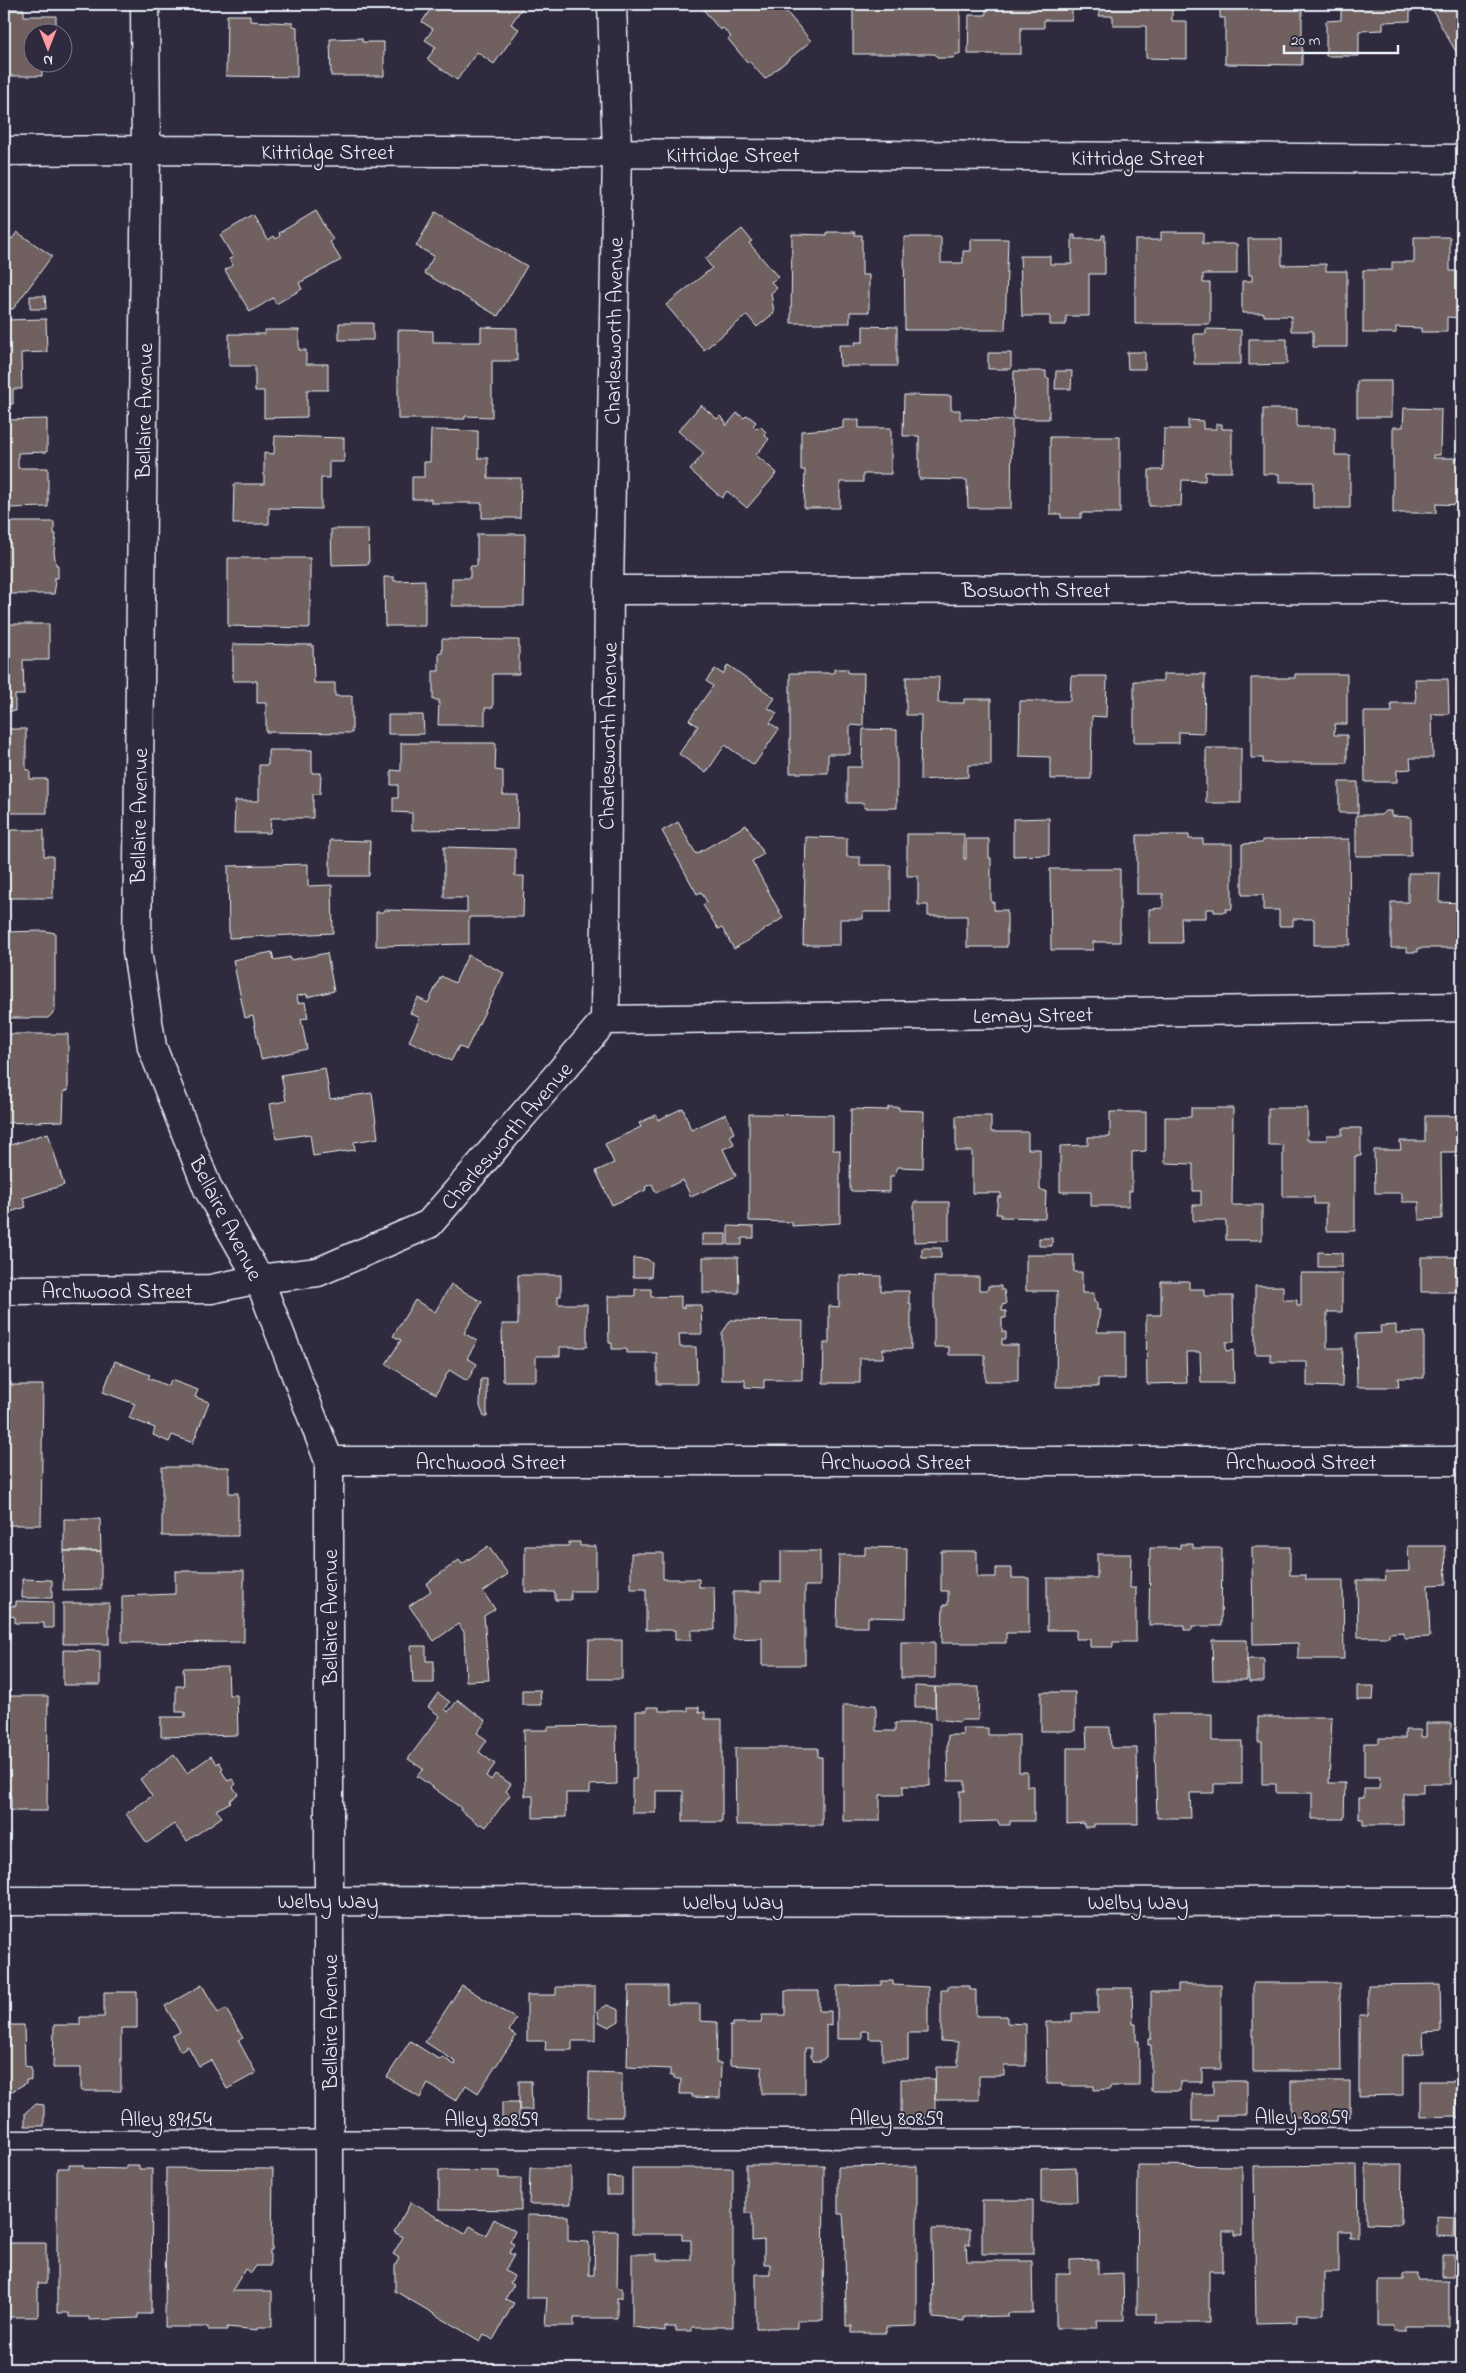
<svg xmlns="http://www.w3.org/2000/svg" width="1466" height="2373" viewBox="0 0 1466 2373" font-family="'Indie Flower',sans-serif">
  <rect width="100%" height="100%" fill="#2f2a3d"/>
  <filter id="ink" filterUnits="userSpaceOnUse"><feTurbulence type="fractalNoise" baseFrequency=".02" numOctaves="2"/><feDisplacementMap in="SourceGraphic" scale="10" xChannelSelector="R" yChannelSelector="G"/><feConvolveMatrix kernelMatrix="1 2 1 2 8 2 1 2 1" color-interpolation-filters="sRGB"/></filter>
  <g filter="url(#ink)">
    <path fill="#70605e" stroke="#e8f1f8" d="M434,4H525L511,24L519,29L494,64L477,52L457,80L427,59L436,47L425,40L433,29L422,22Z
      M699,4H780L811,41L765,79L749,61L747,62L728,39L731,37L723,28L720,30Z
      M853,4H960V54H956L953,58H938L935,54H853Z
      M986,4H1072V20H1044V28H1021V54H968L969,15H986Z
      M1099,4H1172V21H1187V59L1146,58V26H1113V16H1099Z
      M1220,4H1298V8H1302V65L1225,64V18H1220Z
      M1341,4H1410V21L1383,22V30L1359,31V56H1326V21L1341,20Z
      M1430,4H1462V62L1440,24Z
      M7,9H24V16H56V32H32V62H42V76H4V16H7Z
      M227,15H250V21L293,23V26L297,27V77L226,76Z
      M362,38V42H384V76H331L330,39Z
      M316,211L333,240L330,242L341,260L299,283L302,289L276,304L273,298L250,312L225,270L233,265L229,259L233,257L220,235L253,215L268,240L274,236L276,239L280,236L279,233Z
      M435,213L527,266L498,316L424,273L434,256L416,246Z
      M742,229L752,241L749,243L778,277L771,282L777,288L771,293L774,313L757,327L747,315L704,350L666,305L712,268L705,259Z
      M17,232L52,256L13,309L4,308V233L12,239Z
      M827,232H855V235H862V275H869V312H850V323H791L792,234L827,235Z
      M1161,232H1203V244H1237V274H1203V283H1210V324H1135V240H1161Z
      M1072,235H1075V239H1102V235H1105V274H1089V316H1066V325H1050V316H1022L1020,256H1050V264H1072Z
      M904,237H941V263H963V251H971V239H1008L1005,330H905Z
      M1414,237H1450V271H1462V318L1447,317V332H1421V328L1396,327V333H1363V270H1392V262H1414Z
      M1248,239H1282V265L1326,264V271H1347V347H1313V331H1291V316H1264V313H1242V281H1252V275H1249Z
      M30,296H45L46,309H30Z
      M46,319L47,352L21,353L22,389H13V404H4V320Z
      M339,323H373V340H339Z
      M863,326L897,327V366H840L839,345H855V342H863Z
      M481,327L517,328V361H492V417L465,416V419H398V330L433,331V342H481Z
      M1206,329L1241,330V364H1194V334H1206Z
      M265,330H299V350H306V364H328V390H307V417L264,418V391H255V366H229V334H265Z
      M1249,339H1287V364L1249,365Z
      M1127,352H1145V369H1128Z
      M988,353H1011V369H988Z
      M1014,371H1046V378H1049V419H1013Z
      M1056,371H1072L1071,389H1055Z
      M1357,381H1391V417H1357Z
      M904,395L951,396V410H960V419L1012,420L1011,508H968L967,480L919,479V436H903Z
      M701,405L717,419L720,416L726,422V426L737,413L744,418L747,415L756,422L753,426L757,429L760,426L766,432L764,435L769,439L756,455L777,473L747,508L727,491L722,498L690,470L704,453L678,431Z
      M1404,408L1441,409L1440,455H1433V458H1462V505L1436,504V513H1393V427H1403Z
      M1263,409H1297V427H1335V455H1350V508H1313V482H1279V474H1263Z
      M47,419V452L18,453V468H48V507L9,508L8,502H4V420Z
      M843,420H859V428H891V474H863V482H840V508H804L805,470H801V431L843,428Z
      M1188,420L1203,421V429H1216V424H1222V429H1232V472H1205V481L1182,480L1181,506H1149V470H1163L1164,429H1188Z
      M431,430L478,431V458H488V478H521L520,518H482V503H431V499H412V477H424V462H430Z
      M275,436L344,438V462H329V478H321V509L269,508V524H233L234,484H264V453L274,454Z
      M1050,437H1120V513H1081V518H1061V514H1050Z
      M4,522H54V534H56L54,552L56,565H58V578H54V582H56L54,594H4V546H7V535H4Z
      M331,529H368L369,564L332,565Z
      M477,534H525L524,606H452V578H470V566H477Z
      M228,558H310V628L228,626Z
      M384,577H394V581L425,580V626H385Z
      M9,624H49V660H23L24,695H15V711H4V640H9Z
      M442,639L519,640V674H493V708H485V725H438L439,700H433V671H439V653H442Z
      M233,644L313,645L314,683H335V696H352V733L266,732V703H257V681H233Z
      M728,665L775,698L768,708L777,713L770,723L779,729L754,765L725,745L706,773L679,754L698,726L689,720L713,686L706,681L715,669L723,674Z
      M834,669H848V673H864L863,726L850,725V754H828V773H790V673H834Z
      M1163,674H1205L1204,733L1179,732V743H1134V681H1163Z
      M1295,674H1347V724H1335L1334,735H1347V763H1263V758H1251V678H1295Z
      M1071,676H1107L1106,717L1092,716L1091,779H1050V757L1019,756L1020,701H1070Z
      M906,677H939L938,703H964V699H991V765H968V777L920,780L921,715H906Z
      M1415,679H1448L1449,714H1432L1433,758H1410L1411,769L1397,770V782H1365L1364,712H1392L1391,703H1416Z
      M388,715H423L424,734H388Z
      M4,729H26V770H30V779H47V813H4Z
      M863,729L897,730V808H864V803H847V767H862Z
      M401,743H496L495,770L503,771V795H518L517,829L412,830V813L393,812V798H398V785H391V770L401,771Z
      M1206,748H1241V803H1206Z
      M268,750H312V773H321L320,794H313V818H271L270,833H234L235,801H259V765H268Z
      M1339,782H1358V813H1339Z
      M1385,811H1391V816L1411,817V856H1356V815H1381Z
      M1049,818V855L1013,856V819Z
      M678,822L696,854L746,825L764,854L752,861L783,918L734,949L722,928L718,929L703,905L707,902L701,892L697,894L662,831Z
      M4,830H44V856H53V898H4Z
      M907,834H964V859H966V839H989V858H991V902H994V910H1007V947H967V916H928V905H918V876H907Z
      M1137,835H1189V839H1203V844H1232V909H1226V912H1214V909H1206V918H1181L1182,943H1149V909L1163,908V894H1137Z
      M806,837L847,838V857H860V865H891V912H863V919H840V945H803Z
      M1349,839L1350,945H1314V919H1293V926H1279V910H1263V895H1242V844L1262,843V840Z
      M330,840L370,841L369,876H330Z
      M444,847L515,849V876H524L523,917H469V944L376,946V912H384V910L467,912V898H444Z
      M308,864V886L332,885L333,933L229,938L228,866Z
      M1050,869H1120V942H1093V950H1051Z
      M1408,873H1440L1439,902L1462,903V948H1418V952H1407V948H1391V902H1408Z
      M45,931L55,933V1011L48,1018H4V932Z
      M272,952L274,960L290,957L291,960L327,953L334,991L307,997V994L297,996L298,1003L305,1002L308,1018L301,1019L307,1049L261,1059L253,1016L245,1018L233,960Z
      M468,955L504,973L466,1050L459,1046L451,1061L409,1041L420,1018L410,1013L418,998L428,1003L441,976L455,983Z
      M4,1034H68V1091H64L63,1121L4,1123Z
      M325,1068L330,1099L372,1093L378,1138L354,1142L355,1150L313,1156L310,1134L276,1139L270,1104L286,1101L281,1075Z
      M888,1107H899V1110L924,1111L923,1168L898,1167L894,1176H890V1192L850,1191L851,1109L888,1110Z
      M683,1108L691,1130L726,1114L734,1133L730,1135L734,1144L723,1149L736,1176L691,1197L683,1180L656,1193L652,1184L645,1187L646,1190L612,1205L596,1171L614,1163L605,1144L641,1127L639,1123L656,1115L658,1120Z
      M1191,1108H1233L1232,1205H1262V1240H1226V1221H1193V1205H1201V1191H1193V1164L1165,1163V1117H1191Z
      M1268,1108H1307V1140H1327V1135H1342V1128H1361V1156H1355V1231H1326V1204H1314V1197H1283V1145H1268Z
      M1110,1112H1146V1151L1132,1152V1191H1129V1206H1091V1192H1060V1146L1088,1145V1137H1110Z
      M749,1114L833,1115V1150H840V1223L792,1226V1222L749,1221Z
      M956,1116H991V1132H1028V1149H1040V1190L1046,1191L1045,1218L1001,1217V1214H996L998,1197H1001V1193H972V1151H956Z
      M1425,1116H1457L1458,1152H1441L1442,1219L1419,1220V1202H1402V1193H1375L1374,1150H1401L1400,1141H1425Z
      M48,1133L64,1185L23,1198L26,1207L4,1214V1147Z
      M914,1202H949V1241L914,1242Z
      M728,1226L754,1227V1238H742V1245H728Z
      M702,1234H726V1245H702Z
      M1039,1238H1052V1246H1039Z
      M922,1248H941V1258H922Z
      M1456,1248H1462V1264H1456Z
      M1318,1252L1342,1253V1267H1318Z
      M1026,1255H1074V1272H1082V1293H1094V1302H1097V1310H1100L1097,1332H1125V1379H1098V1387H1056L1057,1291H1026Z
      M703,1257H738L739,1293H703Z
      M1421,1257H1456L1455,1292H1421Z
      M633,1258L647,1259L652,1263L651,1277H633Z
      M1301,1273H1342V1312H1327V1348H1343L1342,1387L1307,1386V1362H1271V1354H1255V1286H1283V1300H1297V1306H1301Z
      M518,1275H561V1296H558V1304H587V1347H560V1356H536V1381H503L502,1324H518Z
      M839,1275L881,1276V1291H909V1303H911V1349H883V1358H860V1383H823L824,1343H829V1306L839,1307Z
      M934,1277H979V1290H988V1286H1001V1290H1004L1006,1304L1002,1305V1311H1006V1318H1002V1332H1006V1339H1002V1345H1018V1381H985V1355H949V1347H934Z
      M1161,1281H1189V1289H1204V1296H1233L1234,1342H1226V1351L1233,1350L1234,1383H1201L1200,1352H1186L1187,1383L1147,1384L1146,1315H1161Z
      M451,1284L482,1302L464,1333L477,1341L467,1358L477,1364L467,1381L449,1370L436,1394L386,1364L401,1340L393,1336L415,1300L435,1312Z
      M635,1289H651V1297L681,1296V1308H684V1305H701L702,1334H679L680,1347H696L697,1384H657V1353H626V1349H612V1343H609L608,1296H635Z
      M731,1320L803,1321L802,1380H764V1388L745,1387V1380H722V1333Z
      M1396,1325V1333L1424,1332V1378H1398L1399,1387H1357L1356,1334L1381,1333L1380,1326Z
      M115,1361L150,1375L148,1378L168,1386L171,1380L198,1390L195,1397L209,1402L193,1443L172,1435L169,1442L153,1435L155,1428L129,1418L135,1404L103,1392Z
      M481,1379H487V1417H484L480,1406Z
      M4,1382H11V1385H43L41,1525H4Z
      M162,1467H229V1493H238V1536H162Z
      M64,1519H100L101,1551H64Z
      M569,1542H580V1546H596V1591H571V1600H555V1592H525V1546H569Z
      M1180,1544H1193V1548H1222L1221,1626H1192V1630H1184V1625H1149L1150,1548H1180Z
      M488,1546L508,1574L483,1592L495,1609L484,1616L489,1680L466,1681L464,1632L458,1624L434,1641L409,1606L431,1591L426,1584L459,1560L462,1564Z
      M1408,1546H1445L1446,1584L1428,1585L1430,1637L1404,1638V1632L1389,1633V1637H1358L1357,1580H1386L1385,1572L1409,1571Z
      M865,1547L907,1548L906,1618L868,1617V1627H837L839,1555H865Z
      M1252,1547H1290V1575H1306V1580H1343L1344,1659H1298V1643L1253,1644Z
      M64,1551H101V1589L63,1590Z
      M781,1551H820V1586H805V1665H762V1638L733,1639V1592H761V1582H781Z
      M941,1551H977V1577H996V1568H1012V1578H1029V1633H1006V1643H942L943,1605H948V1591H941Z
      M631,1553H663V1579H699V1587H714L715,1630H691V1640H675V1630H646V1589H631Z
      M1097,1554H1131L1130,1588H1136V1642H1113V1647H1090V1639H1076V1630H1047V1578H1097Z
      M175,1571H244V1642L122,1643V1596L175,1594Z
      M22,1579L52,1580V1598H22Z
      M16,1601L53,1602V1628H44V1623H15V1617L10,1616V1606H16Z
      M63,1603H109V1644H63Z
      M589,1640H622V1679H588Z
      M1212,1640H1247V1680H1213Z
      M901,1642H935V1678H901Z
      M1460,1644H1462V1680H1460Z
      M411,1646H426V1661H434V1683H413Z
      M63,1650L100,1651V1685H63Z
      M1247,1659H1264V1682H1249Z
      M228,1667L229,1695H237L238,1735L161,1737V1717H185V1712H176V1686H184L183,1668Z
      M915,1686L935,1687V1707H915Z
      M1357,1686H1374L1373,1700H1357Z
      M935,1687H979L978,1720H961L960,1722L936,1719Z
      M4,1690H10V1696H48L47,1811H11V1796H4Z
      M522,1690H540L541,1705H522Z
      M1041,1692H1075V1731H1041Z
      M438,1693L450,1702L445,1709L448,1712L458,1700L486,1721L477,1733L487,1740L479,1752L495,1764L486,1776L491,1780L495,1774L511,1784L506,1791L510,1795L486,1827L482,1824L480,1825L460,1810L461,1808L417,1776L423,1769L408,1759L440,1716L428,1707Z
      M843,1705H876V1731H895V1723H930V1786H903V1795H880V1821H843Z
      M647,1707H659V1711H688V1707H699V1712H705V1719H722V1822H683V1791H656V1813H632V1779H636V1711H647Z
      M1154,1714H1212V1741H1242V1784H1214V1793H1190L1191,1818H1157Z
      M1258,1717H1332L1329,1783H1345L1344,1819H1312V1793H1276V1784H1262V1742H1258Z
      M1426,1723H1451V1784H1423V1793H1403V1825H1363V1819H1359V1798H1364V1789H1379L1380,1777H1364V1743H1379V1738H1405V1730H1421V1737H1426Z
      M616,1726L617,1784L590,1785V1793H566V1817L533,1818V1796H525L524,1730H548V1727Z
      M1086,1727H1110L1111,1748H1137L1138,1824H1094V1827H1084V1823L1067,1824V1748H1087Z
      M962,1728H988V1735H1019V1772H1027V1786H1034V1821H1010V1825H999L998,1821L960,1822V1791H965V1781H948L947,1747L948,1735H963Z
      M735,1748H818V1757H822V1825H736Z
      M174,1755L187,1773L211,1756L217,1764L219,1762L223,1768L221,1770L228,1781L232,1779L236,1784L233,1787L238,1794L229,1801L231,1802L216,1810L222,1817L187,1841L174,1824L147,1843L126,1814L152,1796L140,1779Z
      M1458,1765L1462,1768V1794L1459,1792Z
      M1458,1971H1462V2012H1456Z
      M881,1981H893V1985L928,1987V2033H908V2060H882V2039H869V2031H862V2039H837V1986L881,1985Z
      M1253,1983H1340L1341,2071H1253Z
      M1178,1984H1221V2069H1202V2082H1180V2091H1151V2045H1148V2039H1151V1992H1178Z
      M1440,1984L1441,2031L1423,2032L1424,2054L1403,2055V2095L1359,2096V2015H1368V1985Z
      M202,1985L218,2013L226,2009L243,2038L238,2040L256,2073L227,2089L211,2060L199,2066L188,2046L180,2051L172,2036L180,2032L165,2006Z
      M462,1985L516,2019L509,2031L516,2036L478,2093L466,2085L456,2101L428,2084L420,2098L387,2077L410,2041L440,2060L442,2057L455,2065L456,2062L425,2042Z
      M629,1986H667V2004H700V2021L717,2022L716,2063H721L720,2098L692,2097V2094H680L681,2079H674V2076H670V2069L627,2067Z
      M948,1986H970V1990H976V2016H1007V2023L1026,2024V2066H1004V2076H979V2100H935L936,2067H958V2042L941,2041V1990H948Z
      M556,1987H595V2041H572V2050H545L546,2041H527V1995H556Z
      M1098,1988H1132L1133,2024H1136V2041H1139V2086H1110V2089L1094,2090V2086H1062V2084H1047L1046,2022H1072V2013H1098Z
      M785,1991H819V2011H831V2026L826,2025V2057L821,2061H814L811,2057V2048H805V2094H762V2067L730,2065V2026H733V2023H761L762,2015H785Z
      M104,1992H137V2028H121V2091H81V2068H53L54,2025H80V2017H104Z
      M607,2005L619,2010V2021L609,2027L599,2022L598,2011Z
      M4,2025H24L25,2066L31,2067V2080H26V2083L4,2096Z
      M1462,2032V2118H1456L1457,2033Z
      M589,2072L622,2073V2117H588Z
      M901,2079H935V2118H901Z
      M519,2081H531L532,2110H519Z
      M1213,2081H1247V2115H1217V2121H1192V2094H1213Z
      M1291,2081H1350V2117H1291Z
      M1421,2081H1456V2116L1421,2117Z
      M502,2102H519V2122H502Z
      M35,2104L44,2105V2126H25V2113Z
      M69,2165H83V2168L126,2169V2165H139V2169H152L151,2314H138V2318L89,2320V2317H69V2313H57V2168H69Z
      M746,2165H824L823,2320H797V2328H756V2274H770V2264H764V2240L752,2241V2213H746Z
      M1138,2165L1242,2166V2235H1234V2231H1223V2271H1209V2323H1156V2314H1137Z
      M1357,2165L1358,2237H1350V2231H1339V2272H1324V2314H1297V2322L1256,2323L1254,2166Z
      M1366,2165H1402L1401,2224L1366,2223Z
      M917,2166V2326L886,2327V2333H852V2326H846L845,2243L843,2214H838V2167Z
      M1076,2167L1077,2202H1041V2168Z
      M166,2168L273,2169L272,2250H270V2266H256L251,2273L245,2269L232,2291H272V2327H258V2330L227,2327V2330H208V2327H165Z
      M530,2168H571V2204H529Z
      M632,2168H733V2327H692V2331H676V2327H665V2331L632,2327V2254H657V2260H691V2240H682V2234H632Z
      M439,2170L499,2171V2178H521V2210L439,2209Z
      M607,2177L622,2178V2195H607Z
      M982,2200H1033V2254H982Z
      M411,2202L465,2234L470,2226L486,2235L494,2219L515,2231L510,2242L514,2244L509,2253L514,2255L505,2271L514,2276L510,2283L514,2285L505,2299L514,2303L493,2340L484,2334L480,2341L395,2291V2266L399,2258L393,2254L403,2237L394,2232Z
      M527,2215L568,2216V2241L589,2242V2275H594L595,2231H618L617,2288H622V2298H617V2318H574V2326H545L547,2298H526Z
      M1437,2216L1455,2217L1454,2237L1437,2236Z
      M932,2229H970V2244H966L967,2261H1032L1033,2313H1008V2316L964,2317V2321L933,2318Z
      M8,2243H46V2283H38V2317H4V2249H8Z
      M1442,2255H1454V2276H1442Z
      M1098,2259V2274L1123,2273L1124,2320H1097L1098,2328H1056V2274H1070V2260Z
      M1403,2274H1417V2280H1449V2326H1405V2331H1393V2326H1378V2280H1403Z"/>
    <g fill="none" stroke-linecap="round" stroke-linejoin="round">
      <defs>
        <path id="lane" d="M4,2140L1462,2138"/>
        <path id="street" d="M609,590L1462,589
          M605,1020L1462,1007
          M4,1290L211,1289L259,1279L318,1272L429,1224L605,1020L609,590L617,153L612,4
          M329,1461H1462
          M4,1901L1462,1902"/>
        <path id="secondary" d="M145,4L146,150L137,951L152,1047L208,1189L259,1279L329,1461V2369
          M4,151L146,150L1462,159"/>
      </defs>
      <use href="#lane" stroke="#e8f1f8" stroke-width="21"/>
      <use href="#street" stroke="#e8f1f8" stroke-width="31"/>
      <use href="#secondary" stroke="#e8f1f8" stroke-width="31"/>
      <use href="#lane" stroke="#2f2a3d" stroke-width="18"/>
      <use href="#street" stroke="#2f2a3d" stroke-width="28"/>
      <use href="#secondary" stroke="#2f2a3d" stroke-width="28"/>
    </g>
  </g>
  <g text-anchor="middle" stroke-width="4" stroke-linejoin="round" paint-order="stroke">
    <g font-size="22" fill="#e8f1f8" stroke="#2f2a3d">
      <text x="328" y="159">Kittridge Street</text>
      <text x="733" y="162">Kittridge Street</text>
      <text x="1138" y="165">Kittridge Street</text>
      <text transform="translate(613 331) rotate(-89)" y="8">Charlesworth Avenue</text>
      <text transform="translate(143 411) rotate(-89)" y="8">Bellaire Avenue</text>
      <text x="1036" y="597">Bosworth Street</text>
      <text transform="translate(607 736) rotate(-89)" y="8">Charlesworth Avenue</text>
      <text transform="translate(138 816) rotate(-89)" y="8">Bellaire Avenue</text>
      <text transform="translate(1033 1014) rotate(-1)" y="8">Lemay Street</text>
      <text transform="translate(506 1135) rotate(-49)" y="8">Charlesworth Avenue</text>
      <text transform="translate(227 1218) rotate(63)" y="8">Bellaire Avenue</text>
      <text x="117" y="1298">Archwood Street</text>
      <text x="491" y="1469">Archwood Street</text>
      <text x="896" y="1469">Archwood Street</text>
      <text x="1301" y="1469">Archwood Street</text>
      <text transform="translate(329 1617) rotate(-90)" y="8">Bellaire Avenue</text>
      <text x="328" y="1908">Welby Way</text>
      <text x="733" y="1909">Welby Way</text>
      <text x="1138" y="1909">Welby Way</text>
      <text transform="translate(329 2022) rotate(-90)" y="8">Bellaire Avenue</text>
      <text x="1301" y="2124">Alley 80859</text>
      <text x="896" y="2125">Alley 80859</text>
      <text x="166" y="2126">Alley 89154</text>
      <text x="491" y="2126">Alley 80859</text>
    </g>
  </g>
  <rect width="1466" height="2373" fill="none" stroke="#2f2a3d" stroke-width="20"/>
  <rect x="10" y="10" width="1446" height="2353" fill="none" stroke="#e8f1f8" stroke-width="2" filter="url(#ink)"/>
  <g transform="translate(48 48) rotate(180)"><circle r="24" fill="#2f2a3d" stroke="#797a88"/>
  <path d="M0-4L9 19L0 12L-9 19Z" fill="#ff9aa2"/>
  <text y="-8" font-size="14" font-weight="bold" text-anchor="middle" fill="#e8f1f8">N</text>
  </g>
  <path d="M1284 45v8h114v-8" fill="none" stroke="#e8f1f8" stroke-width="2.5"/>
  <text x="1291" y="45" font-size="15" fill="#e8f1f8" stroke="#2f2a3d" stroke-width="4" paint-order="stroke">20 m</text>
</svg>
